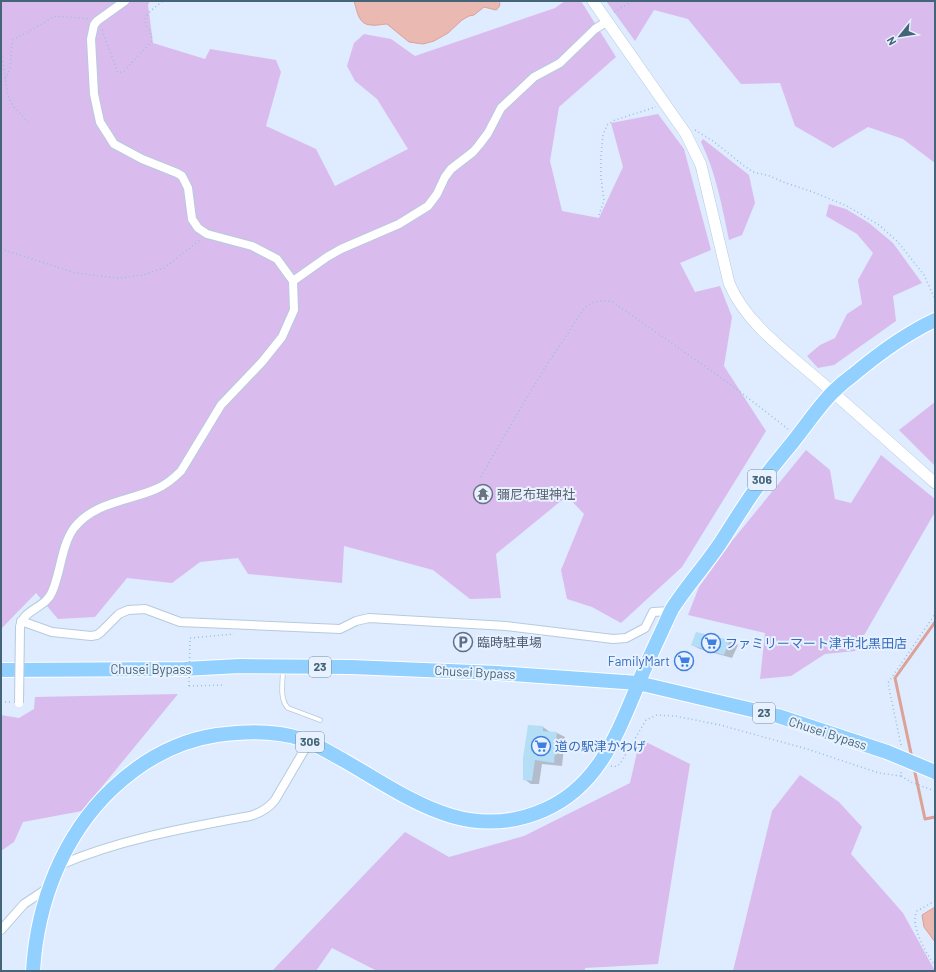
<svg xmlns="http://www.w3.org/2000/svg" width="936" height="972" viewBox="0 0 936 972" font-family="Barlow,'Noto Sans JP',sans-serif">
  <rect width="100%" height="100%" fill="#dfebfe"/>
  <path fill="#d9bced" d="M1,1H150L148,5L153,43L205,59L210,49L276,60L281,72L266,126L316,149L335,186L408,149L377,99L355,81L347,66L354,43L364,34L391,39L415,56L555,8L565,1H581L616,57L559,107L550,161L562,211L599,218L623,167L611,123L658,114L684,149L711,250L680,263L695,292L720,286L732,317L724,366L766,431L682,567L621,623L592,607L567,599L561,570L584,514L567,496L496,554L501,598L470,599L433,570L344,546L342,583L248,574L238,558L200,562L172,583L127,578L95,617L58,619L36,593L1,629Z
    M606,1H935V163L903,139L868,127L833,148L795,126L780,83L741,84L688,19L654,10L635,41Z
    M703,139L749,175L755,203L742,235L729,240C722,206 716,173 701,142Z
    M829,204L846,209L869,223L893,243L922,283L893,296L896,321L834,365L818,368L807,356L820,345L835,338L847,314L862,304L858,280L873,253L857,234L826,216Z
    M935,402V466L899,430Z
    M806,450L830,470L835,499L851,503L881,455L935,499V512L855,651L825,654L791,676L760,679L765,633L688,615L699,587L732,541Z
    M178,694L82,811L23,822L14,842L1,851V715L19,718L34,709L35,697Z
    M640,739L690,764L658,964L585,968V971H377L332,948L316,971H272L405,832L449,857L524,836L630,783Z
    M800,775L839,802L862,827L851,854L903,913L935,971H733L772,811Z"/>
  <path fill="#e9b9b2" stroke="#dca197" d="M354,1H499C501,5 499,8 496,10L484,7L474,15L469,16L462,20L448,33L434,41L423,44L409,42L387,24C382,24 376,26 371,25C358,25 357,10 354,1Z
    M935,907V942L924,927L922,915Z"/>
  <path fill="#0003" d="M697,633L730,641L738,645L732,658L700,649L692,645Z
    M529,726L543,727L550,732L557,733L565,737L562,766L542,764L539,784H531L524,779Z"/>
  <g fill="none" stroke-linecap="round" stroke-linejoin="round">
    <path stroke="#dca197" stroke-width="3" d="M912,758L895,678L935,622
      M914,768L925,819L935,817"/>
  </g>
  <path fill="#b4ddf6" d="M696,632L730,640L724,655L691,645Z
    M528,725L543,726V731L557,732L554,763L535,760L532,781L523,780V758Z"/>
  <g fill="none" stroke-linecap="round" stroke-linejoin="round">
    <defs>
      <path id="service" d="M283,669C283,681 279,699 288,708L320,720"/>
      <path id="minor" d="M293,281L327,257L341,249L399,224L428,206L437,194L445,177L451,169L473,152L479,145L488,133L501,108L534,77L560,63L595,29L608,21
        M21,621L52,632L91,636L97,635L101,632L119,614L128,610L145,609L180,622L340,629L356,621L369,618L506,626L613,639L626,638L645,628L653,612L671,611
        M20,627C23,609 46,608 52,592C61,572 61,546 74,528C94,502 129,501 156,489C166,485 173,479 181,471L221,405L262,362L282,337L294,310L293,281L277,259L252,246L207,234L198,228L192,219L188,188L182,176L177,173L142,159L114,144L100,122L94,94L91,39L94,25L97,21L125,1
        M60,865C121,839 185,828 250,816C260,813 268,809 275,800L309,742
        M1,930L24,904L48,888"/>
      <path id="tertiary" d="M593,1L686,134L701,165L729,283C746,324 788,353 821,382C859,415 897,449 935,483"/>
      <path id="trunk" d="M1,670L184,669L240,666L351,667L497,673L638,683L778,716L887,752
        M33,971C37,903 63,835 113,788C143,760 176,741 217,735C245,731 275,730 302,739C316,744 330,753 343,760C408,797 466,844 544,810C597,787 616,737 637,687C643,671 651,655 658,639C663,629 667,619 672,609C686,587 704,567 719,545C731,527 742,508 755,490C766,474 779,459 792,443C805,427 818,407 833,392C839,386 846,380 853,375C878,354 905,334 935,320"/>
    </defs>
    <use href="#service" stroke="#b5cbde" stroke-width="5.5"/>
    <use href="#minor" stroke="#b5cbde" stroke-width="10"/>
    <use href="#tertiary" stroke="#b5cbde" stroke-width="12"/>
    <use href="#trunk" stroke="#fff" stroke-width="16"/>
    <path stroke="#97c1db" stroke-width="1.5" stroke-dasharray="1 3" stroke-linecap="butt" d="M245,1H257
      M758,1L759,3
      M614,12L633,1
      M102,30L118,73L124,71L151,42C155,32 139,24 148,14C152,9 158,5 163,1
      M1,49L8,96L14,107L28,122
      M5,79C14,67 9,53 13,40L56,16L88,19
      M695,130L713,141L743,165L753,172L770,176L783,182L813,192L847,206L879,225L898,242L924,275L935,299
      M599,215L604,200L601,178V156L603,135L607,125L615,120L656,107
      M1,249L76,273L118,278L143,275L164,268L200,240
      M481,477C508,430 534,383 564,339C570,331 580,312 587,306C595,300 603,300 613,302L730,384L788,429
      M190,638L234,634
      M189,686L225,685
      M1,702H11
      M901,745L888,683L935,614
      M611,766L614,767L620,764L646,720L657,715L675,716L720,725L807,749L879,773L901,776V771
      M901,776L911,782L935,791
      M935,901L917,911C909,925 927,954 935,966"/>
    <use href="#service" stroke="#fff" stroke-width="4"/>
    <use href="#minor" stroke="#fff" stroke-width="8"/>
    <use href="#tertiary" stroke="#fff" stroke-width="11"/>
    <use href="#trunk" stroke="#92d0ff" stroke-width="14"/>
    <defs>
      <path id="minor-bridge" d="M19,703L20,627"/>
      <path id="trunk-bridge" d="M887,752L935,772"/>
    </defs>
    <use href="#minor-bridge" stroke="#b5cbde" stroke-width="10" stroke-linecap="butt"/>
    <use href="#trunk-bridge" stroke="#fff" stroke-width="16" stroke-linecap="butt"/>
    <path stroke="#97c1db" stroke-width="1.5" stroke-dasharray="1 3" stroke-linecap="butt" d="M189,686L190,638"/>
    <use href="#minor-bridge" stroke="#fff" stroke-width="8"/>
    <use href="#trunk-bridge" stroke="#92d0ff" stroke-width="14"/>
  </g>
  <defs>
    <symbol id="temple-ring" viewBox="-11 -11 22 22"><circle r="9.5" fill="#e7f1ff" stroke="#6b7280" stroke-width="1.5"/><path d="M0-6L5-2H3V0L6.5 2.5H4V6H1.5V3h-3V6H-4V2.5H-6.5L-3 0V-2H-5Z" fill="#6b7280"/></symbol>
    <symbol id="parking-ring" viewBox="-11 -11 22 22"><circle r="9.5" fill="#e7f1ff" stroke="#5c6f8a" stroke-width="1.5"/><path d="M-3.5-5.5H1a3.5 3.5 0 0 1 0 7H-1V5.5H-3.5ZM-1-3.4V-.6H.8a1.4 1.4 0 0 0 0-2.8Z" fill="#5c6f8a"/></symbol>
    <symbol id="supermarket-ring" viewBox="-11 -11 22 22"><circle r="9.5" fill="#e7f1ff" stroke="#3f7fe0" stroke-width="1.5"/><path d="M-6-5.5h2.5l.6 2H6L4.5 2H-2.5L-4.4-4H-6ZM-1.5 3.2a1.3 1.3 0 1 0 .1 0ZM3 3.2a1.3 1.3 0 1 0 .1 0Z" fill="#3f7fe0"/></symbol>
  </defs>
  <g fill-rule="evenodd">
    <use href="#temple-ring" x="472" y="483" width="22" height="22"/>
    <use href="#parking-ring" x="452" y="631" width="22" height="22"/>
    <use href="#supermarket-ring" x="700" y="632" width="22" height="22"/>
    <use href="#supermarket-ring" x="673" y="650" width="22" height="22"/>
    <use href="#supermarket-ring" x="530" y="735" width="22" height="22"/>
  </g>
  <g text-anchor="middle" stroke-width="4" stroke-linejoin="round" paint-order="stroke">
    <g fill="#e7f1ff" stroke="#758fa0" stroke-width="1">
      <rect x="748" y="470" width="28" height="20" rx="3"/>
      <rect x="309" y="657" width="22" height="20" rx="3"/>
      <rect x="753" y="703" width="22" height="20" rx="3"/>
      <rect x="296" y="732" width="28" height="20" rx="3"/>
    </g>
    <g font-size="12" font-weight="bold" fill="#446577">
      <text x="762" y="484">306</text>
      <text x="320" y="671">23</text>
      <text x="764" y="717">23</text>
      <text x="310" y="746">306</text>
    </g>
    <g font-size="13" fill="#5b616d" stroke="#e7f1ff" text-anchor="start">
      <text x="497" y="499">彌尼布理神社</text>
    </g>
    <g font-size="13" fill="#4e5e75" stroke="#e7f1ff" text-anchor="start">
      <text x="477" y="647">臨時駐車場</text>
    </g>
    <g font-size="13" fill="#366cbe" stroke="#e7f1ff" text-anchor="start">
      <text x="725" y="648">ファミリーマート津市北黒田店</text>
      <text x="670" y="666" text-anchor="end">FamilyMart</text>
      <text x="555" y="751">道の駅津かわげ</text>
    </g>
    <g font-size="13" fill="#446577" stroke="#e7f1ff">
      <text x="151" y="674">Chusei Bypass</text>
      <text transform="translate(475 672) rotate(3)" y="5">Chusei Bypass</text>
      <text transform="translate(828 733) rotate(18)" y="5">Chusei Bypass</text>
    </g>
  </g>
  <rect width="936" height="972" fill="none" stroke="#446577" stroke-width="4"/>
  <g transform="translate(900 36) rotate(240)" stroke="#e7f1ff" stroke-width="3" paint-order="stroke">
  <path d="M0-3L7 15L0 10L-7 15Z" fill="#446577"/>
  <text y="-6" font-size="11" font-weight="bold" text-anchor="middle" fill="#446577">N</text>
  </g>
</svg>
